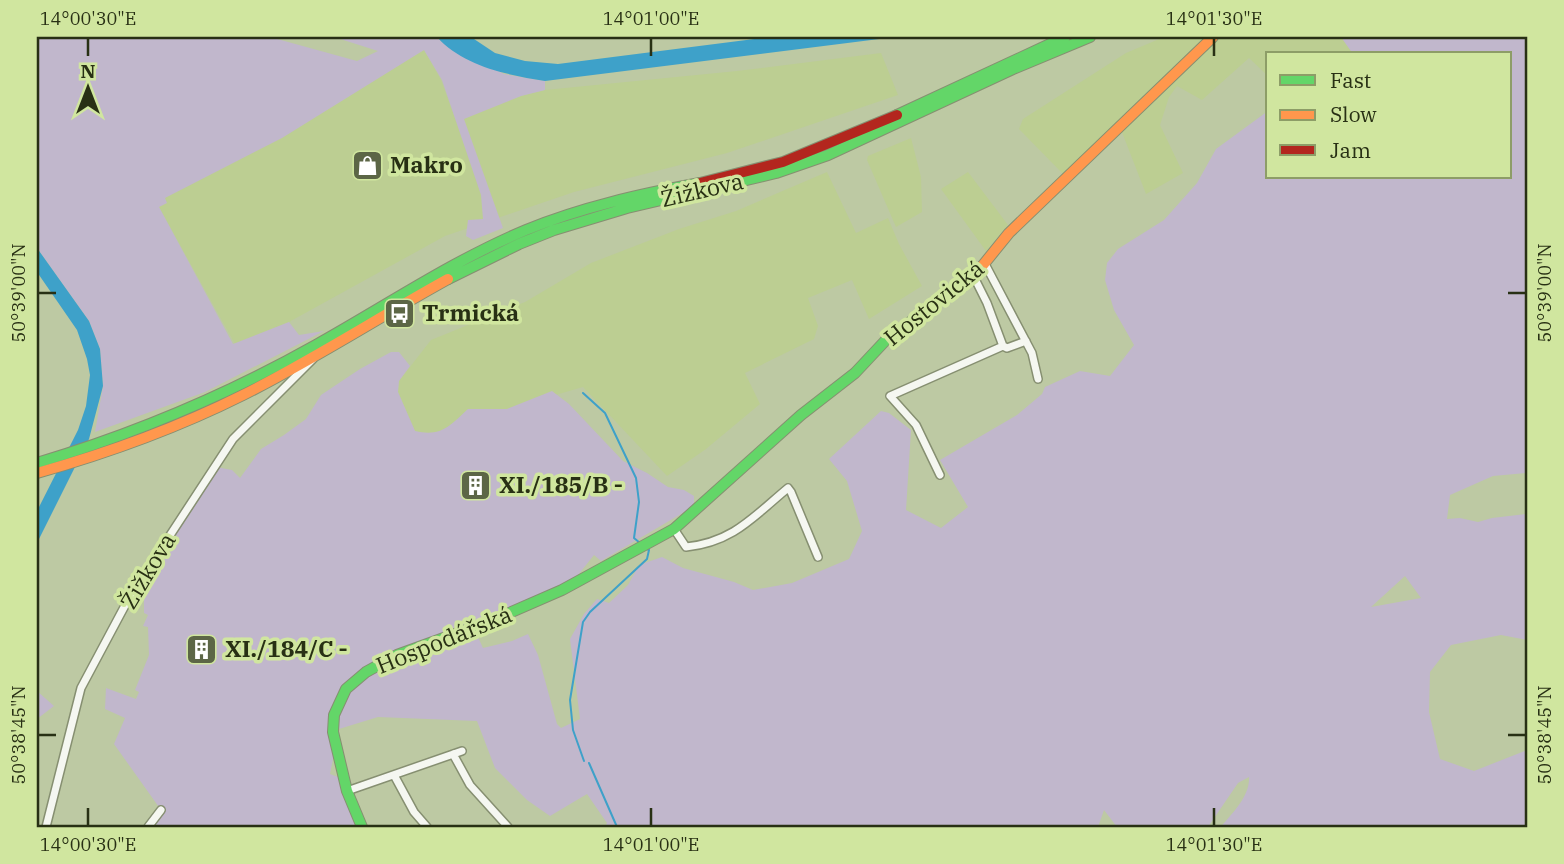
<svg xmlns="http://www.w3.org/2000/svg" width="1564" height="864" viewBox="0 0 1564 864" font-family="'IBM Plex Serif',serif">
  <rect width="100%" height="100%" fill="#bdc9a3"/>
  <path fill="#bcce92" d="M1164,37H1341L1353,54H1268V76L1249,58L1202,100L1177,86L1169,97L1160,125L1183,173L1146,194L1118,122L1063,174L1019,129L1023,119L1126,53Z
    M424,50L441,80L456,121L521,96L545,90L737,71L881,53L898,95L727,153L574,192L445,236L289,322L235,344L159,207L164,198Z
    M911,138L921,177L922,212L896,227L867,160L868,156Z
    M827,172L856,233L888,218L899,244L922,286L869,319L852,280L808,298L818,326L814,339L745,373L760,404L706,449L667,476L583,387L507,409H468L448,428L431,435L415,431L398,392L399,381L431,340L525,302L591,263L679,229L736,211Z
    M968,172L1008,225L986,251L941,189Z"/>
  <path fill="#c1b7cc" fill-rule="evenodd" d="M37,37H270L357,61L378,51L334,37H437L442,42L504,74L545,81V90L521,96L464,119L503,228L473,240L466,236L468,220L483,219L481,195L442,80L424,50L282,138L165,198L167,203L159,207L233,344L289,322L299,335L324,331L205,392L95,432L103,386L100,349L89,321L37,248Z
    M1341,37H1527V473L1493,476L1450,495L1447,519L1460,518L1478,522L1492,518L1527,514V640L1501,635L1451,645L1430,672L1429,712L1440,759L1474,771L1527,750V827H1221C1232,813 1250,797 1249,777L1238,783L1208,827H1117L1104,810L1098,827H605L607,823L587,794L550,816L527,800L495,768L477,721L378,717L339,729L330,774L338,777L357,827H144L161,810L114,744L125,718L105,709L106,688L136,699L139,692L135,690L149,655L148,627L143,626L148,615L144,613V586L173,535L216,467L232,470L240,478L261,449L284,435L306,419L321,395L360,369L391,352H399L410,366L399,381L398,392L415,431C441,437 450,426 468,409H507L552,391L569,404L623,461L647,473L668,487L684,490L694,496V503L686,511L601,561L594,555L574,580L472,624L483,648L512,641L528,634L538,655L557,724L561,728L580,719L570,639L584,614L597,599L609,603L628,585L639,565L662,557L683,568L734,582L753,590L792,583L849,559L862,531L847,481L829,459L881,411L889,413L911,430L906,510L941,528L968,507L940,460L1017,415L1042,394L1045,387L1080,371L1110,376L1134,345L1114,310L1105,280L1107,263L1118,249L1164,220L1197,183L1216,149L1268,111V177H1510V54H1353ZM1405,576L1421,598L1371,607Z
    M37,691L54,706L37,719Z"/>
  <path fill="#3ea1c9" d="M437,37H471L495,53L525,61L558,64L770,37H895L545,81C507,75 463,66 437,37Z
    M37,248L89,321L100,349L103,386L89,439L37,543V511L78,430L86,406L90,375L87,359L77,330L37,272Z"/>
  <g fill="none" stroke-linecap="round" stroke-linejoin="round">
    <path stroke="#3ea1c9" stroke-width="2" d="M583,393L605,413L636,478L639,502L634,538L640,543
      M584,761L573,730L570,700L583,622L590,612L647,559L649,550L647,549
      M589,763L617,827"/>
    <defs>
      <path id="street" d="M985,264L1032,353L1038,379
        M973,275L987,303L1003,346
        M940,475L916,425L890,396L1003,346L1007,348L1026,341
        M674,529L686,547C733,542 753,517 788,488L791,492L818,557
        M453,754L470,785L508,827
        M394,775L414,812L427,827
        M347,791L462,751
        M46,827L81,688L129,598L233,439L313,359
        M148,827L161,810"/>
      <path id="fast" d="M897,115L1065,37
        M448,279L519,244L554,230L627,208L776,173L828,155L1013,69L1090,37
        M37,463C134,434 227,395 316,345C386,306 452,261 526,230C582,207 641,194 700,183
        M362,827L347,791L333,732L334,715L346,689L366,672L397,655L491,621L562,590L674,529L801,415L855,373L885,341L979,270"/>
      <path id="slow" d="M979,270L1009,233L1213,37
        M37,473C108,453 177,428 243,395C313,360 379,317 448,279"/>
      <path id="jam" d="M700,183L783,162L897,115"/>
    </defs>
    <use href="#street" stroke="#868f71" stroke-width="10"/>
    <use href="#fast" stroke="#868f71" stroke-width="12"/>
    <use href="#slow" stroke="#868f71" stroke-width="12"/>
    <use href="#jam" stroke="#868f71" stroke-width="12"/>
    <use href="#street" stroke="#f5f7f1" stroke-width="7"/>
    <use href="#fast" stroke="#63d668" stroke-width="10"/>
    <use href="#slow" stroke="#ff974d" stroke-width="10"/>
    <use href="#jam" stroke="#b3261e" stroke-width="10"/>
  </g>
  <path fill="none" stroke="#283014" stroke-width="2.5" d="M88,38V56M651,38V56M1214,38V56M38,293H56M1508,293H1526M38,735H56M1508,735H1526M88,808V826M651,808V826M1214,808V826"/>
  <defs>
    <symbol id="shop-square" viewBox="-11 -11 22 22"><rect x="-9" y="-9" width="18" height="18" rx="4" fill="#5c6646" stroke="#d0e69f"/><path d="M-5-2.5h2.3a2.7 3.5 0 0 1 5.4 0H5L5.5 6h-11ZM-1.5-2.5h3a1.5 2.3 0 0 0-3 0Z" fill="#fff"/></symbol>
    <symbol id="bus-square" viewBox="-11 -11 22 22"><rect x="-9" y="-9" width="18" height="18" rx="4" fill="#5c6646" stroke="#d0e69f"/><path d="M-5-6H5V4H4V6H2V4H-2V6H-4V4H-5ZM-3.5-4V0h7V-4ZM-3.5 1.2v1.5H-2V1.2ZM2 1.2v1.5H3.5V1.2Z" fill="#fff"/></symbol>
    <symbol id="building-square" viewBox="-11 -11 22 22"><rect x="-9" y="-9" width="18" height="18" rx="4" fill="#5c6646" stroke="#d0e69f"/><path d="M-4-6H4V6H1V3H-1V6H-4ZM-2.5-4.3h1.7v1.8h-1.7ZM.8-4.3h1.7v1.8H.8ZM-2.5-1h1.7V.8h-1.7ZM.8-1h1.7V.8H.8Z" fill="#fff"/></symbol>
  </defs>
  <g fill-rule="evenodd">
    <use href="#shop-square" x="350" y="148" width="35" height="35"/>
    <use href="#bus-square" x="382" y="296" width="35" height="35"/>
    <use href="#building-square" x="458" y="468" width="35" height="35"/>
    <use href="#building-square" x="184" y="632" width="35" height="35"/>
  </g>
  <g text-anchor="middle" stroke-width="7" stroke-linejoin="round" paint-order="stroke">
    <g font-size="23" font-weight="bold" fill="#283014" stroke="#d0e69f" text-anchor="start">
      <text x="390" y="173">Makro</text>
      <text x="422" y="321">Trmická</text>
      <text x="499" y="493">XI./185/B -</text>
      <text x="225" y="657">XI./184/C -</text>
    </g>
    <g font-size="23" fill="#283014" stroke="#d0e69f">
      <text transform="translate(702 190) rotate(-13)" y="8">Žižkova</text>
      <text transform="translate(934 303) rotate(-39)" y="8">Hostovická</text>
      <text transform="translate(148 571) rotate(-59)" y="8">Žižkova</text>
      <text transform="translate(444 640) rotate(-22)" y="8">Hospodářská</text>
    </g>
  </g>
  <rect width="1564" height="864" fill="none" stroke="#d0e69f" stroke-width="77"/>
  <rect x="1266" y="52" width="245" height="126" fill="#d0e69f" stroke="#8d9d67" stroke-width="2"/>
  <rect x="1280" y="75" width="35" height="10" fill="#63d668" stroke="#8d9d67" stroke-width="2"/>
  <text x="1330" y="88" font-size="21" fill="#283014">Fast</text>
  <rect x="1280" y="110" width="35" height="10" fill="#ff974d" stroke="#8d9d67" stroke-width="2"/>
  <text x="1330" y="122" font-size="21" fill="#283014">Slow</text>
  <rect x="1280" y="145" width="35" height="10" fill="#b3261e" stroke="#8d9d67" stroke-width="2"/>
  <text x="1330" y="158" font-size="21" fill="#283014">Jam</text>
  <g transform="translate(88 88)" stroke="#d0e69f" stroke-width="5" paint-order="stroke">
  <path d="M0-5L12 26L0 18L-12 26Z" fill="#283014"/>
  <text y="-10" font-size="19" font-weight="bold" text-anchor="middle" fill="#283014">N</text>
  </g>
  <rect x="38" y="38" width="1488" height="788" fill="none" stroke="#283014" stroke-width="2.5"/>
  <g font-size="18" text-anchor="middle" fill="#283014">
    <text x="88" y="25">14°00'30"E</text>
    <text x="651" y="25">14°01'00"E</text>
    <text x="1214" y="25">14°01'30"E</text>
    <text transform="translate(19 293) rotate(-90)" y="6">50°39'00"N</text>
    <text transform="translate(1545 293) rotate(-90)" y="6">50°39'00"N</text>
    <text transform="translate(19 735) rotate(-90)" y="6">50°38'45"N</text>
    <text transform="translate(1545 735) rotate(-90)" y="6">50°38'45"N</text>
    <text x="88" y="851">14°00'30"E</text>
    <text x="651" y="851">14°01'00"E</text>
    <text x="1214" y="851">14°01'30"E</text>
  </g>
</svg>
